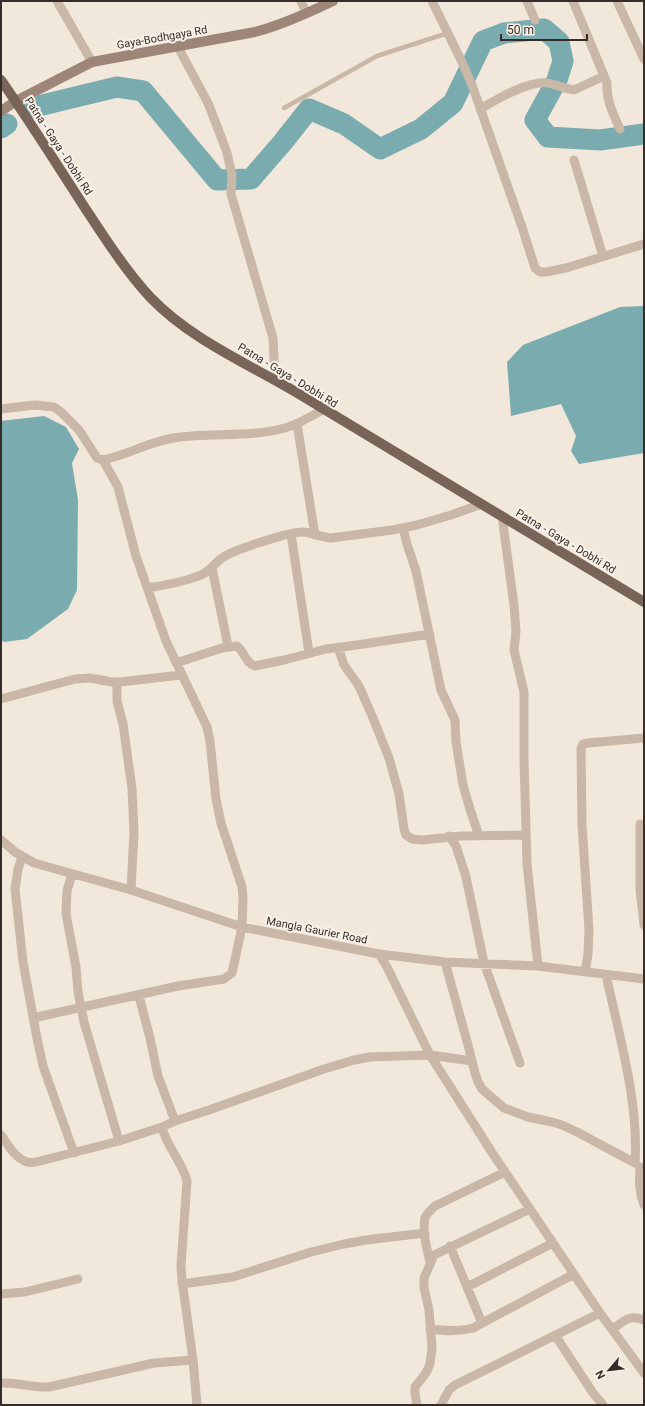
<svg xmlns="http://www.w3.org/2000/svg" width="645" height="1406" viewBox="0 0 645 1406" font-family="Roboto,sans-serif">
  <rect width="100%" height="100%" fill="#f1e7db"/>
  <path fill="#7aabae" d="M644,306V453L579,464L571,451L576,436L561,404L511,416L507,362L523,345L620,307Z
    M44,416L66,427L79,449L72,463L78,500L77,590L68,609L27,639L4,642L1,640V421Z"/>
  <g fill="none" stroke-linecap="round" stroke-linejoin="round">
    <path stroke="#7aabae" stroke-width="21" d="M34,107L117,87L143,91L217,180L251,179L283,142L309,109L344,124L380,149L421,129L453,103L483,41L504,33L544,29L559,42L563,61L557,80L535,120L548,137L600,140L644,134
      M1,128L7,124"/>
    <path stroke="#c9b7a7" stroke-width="4.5" d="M284,108L377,56L448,33"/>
    <path stroke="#c9b7a7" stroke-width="9" d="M57,1L92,62
      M301,1L306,13
      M432,1L462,62L472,85L522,227L535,268L540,272H546L566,268L644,244
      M527,1L535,20
      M573,1L607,83C606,100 613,114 620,129
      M617,1L644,59
      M178,47L208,103L222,139L227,153L232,175L231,194L273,338L275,380
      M480,109C496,100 529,80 547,83C556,84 564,89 574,90L604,76
      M574,160L603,256
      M1,409L35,405L54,407L61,412L79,430L97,458L103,460C127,455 149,442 173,438C209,432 249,438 285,428C299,424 311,416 323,410
      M297,424L315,535
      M502,516L514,605L516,631L514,650L524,692V759L527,864L538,966
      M403,528L407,544L416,571L441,690L455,720L456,742L463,785L469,806L479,836
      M291,534L309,653
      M212,568L228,646
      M147,588C165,585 185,582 201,575C210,571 215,563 222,558C232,550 292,531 304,532C312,533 322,537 331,538L392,530L417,525L451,515L482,504
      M338,647L344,665L359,686L373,718L389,758L399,794L404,829L406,835L412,839L422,840L461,836L526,835
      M176,663L222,648L237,646C245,652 245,663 255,666L284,660L326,649L350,646L430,634
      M117,682V701L123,724L132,788L134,833L131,890
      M1,699L75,679L90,678L112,682H120L181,675
      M640,824V890L644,925
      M449,836L456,846L466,877L484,963L520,1063
      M1,840L15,852L34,863L131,890L242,927L379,954L445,962L538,966L644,979
      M22,857L18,869L15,889L23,962L37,1038L43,1066L74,1153
      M72,874L67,891L66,914L76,967L78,992L84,1022L119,1141L162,1127L175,1121L209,1110L324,1069L354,1060L370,1057L430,1055L472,1061
      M379,954L387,967L430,1055L491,1151L600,1313L644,1373
      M445,962L468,1045L475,1073L478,1082L482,1089L504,1108L528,1117L552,1122L562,1125L577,1132L635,1163C639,1102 619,1035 606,975
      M585,972L588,954L589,930L582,825L581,749L583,744L588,743L644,738
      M139,996L150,1038L158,1076L175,1121
      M33,1018L178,986L224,979L232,973L242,927L243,898L242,887L221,823L216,799L210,741L207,727L166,641L136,556L118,487L103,460
      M162,1127C166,1146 182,1161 187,1181L181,1266L182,1280L193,1360L197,1405
      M1,1135C8,1145 15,1158 27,1162C31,1163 36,1162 40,1161L119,1141
      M640,1167C639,1181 639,1192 644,1205
      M450,1246L482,1323
      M430,1262C427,1249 422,1232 425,1218C427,1213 431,1210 435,1206L505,1172
      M182,1284L233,1277L311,1252L344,1244L366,1240L425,1233
      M467,1287L553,1243
      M1,1294L25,1292L78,1279
      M430,1329C445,1331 458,1332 473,1328L574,1274
      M613,1329C624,1321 629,1314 644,1320
      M555,1335L593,1393L603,1405
      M1,1383C18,1382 32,1388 49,1387L154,1363L193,1360
      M417,1405L415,1394V1387L426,1373L430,1364L432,1348L429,1310L424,1288V1278L434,1255L530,1209
      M441,1405L449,1390L455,1385L600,1313"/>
    <path stroke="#9d8679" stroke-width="10" d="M1,111L16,101L92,62L255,32C282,25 308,13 333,1"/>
    <path stroke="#786459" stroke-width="10" d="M1,80C31,123 59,168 87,211C107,241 126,271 150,297C191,340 249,364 299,394C413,464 530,532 644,602"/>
  </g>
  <g text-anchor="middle" stroke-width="4" stroke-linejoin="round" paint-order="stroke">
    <g font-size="11" fill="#362c28" stroke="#f9f1e7">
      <text transform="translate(162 37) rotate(-10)" y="4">Gaya-Bodhgaya Rd</text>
      <text transform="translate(59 146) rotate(57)" y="4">Patna - Gaya - Dobhi Rd</text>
      <text transform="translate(288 375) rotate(31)" y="4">Patna - Gaya - Dobhi Rd</text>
      <text transform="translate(566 541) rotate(31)" y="4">Patna - Gaya - Dobhi Rd</text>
      <text transform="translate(317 930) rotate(11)" y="4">Mangla Gaurier Road</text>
    </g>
  </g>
  <rect width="645" height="1406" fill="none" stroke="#362c28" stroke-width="4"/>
  <g transform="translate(609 1370) rotate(242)" stroke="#f9f1e7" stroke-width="3" paint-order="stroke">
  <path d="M0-3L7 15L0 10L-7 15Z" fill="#362c28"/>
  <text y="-6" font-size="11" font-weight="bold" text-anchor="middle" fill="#362c28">N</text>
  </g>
  <path d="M501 34v6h86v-6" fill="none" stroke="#362c28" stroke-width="2"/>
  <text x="507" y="34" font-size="12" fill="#362c28" stroke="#f9f1e7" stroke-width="3" paint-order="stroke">50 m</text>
</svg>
